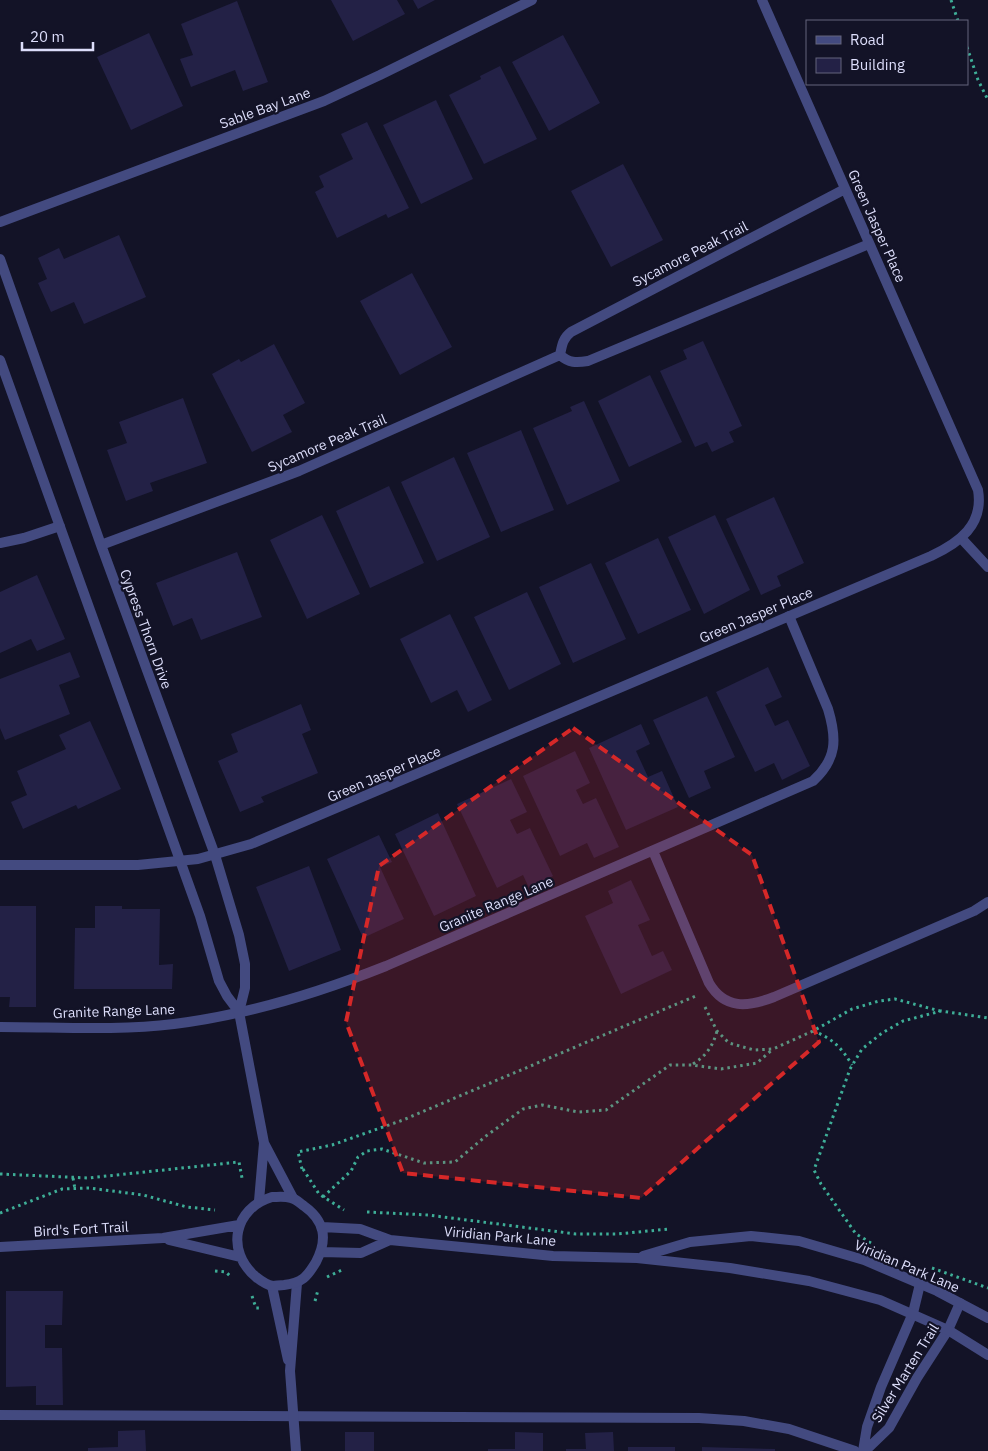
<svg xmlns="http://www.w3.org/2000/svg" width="988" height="1451" viewBox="0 0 988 1451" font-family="'IBM Plex Sans',sans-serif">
  <rect width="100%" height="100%" fill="#131327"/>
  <path fill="#232146" d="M331,0H397L405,14L353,41Z
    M413,0H435L418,9Z
    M237,1L268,82L243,91L235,70L191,87L180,59L193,55L181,24Z
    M149,33L183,106L131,130L97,57Z
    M563,35L600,103L549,131L512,62Z
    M500,66L537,139L484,164L449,95L481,79L480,76Z
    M436,100L473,179L421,204L383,125Z
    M367,122L409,208L388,218L386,214L337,238L315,192L324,187L319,176L353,159L341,134Z
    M623,164L663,240L611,267L571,191Z
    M119,235L146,297L84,324L74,302L51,312L38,283L47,279L38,258L59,248L64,259Z
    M412,273L452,347L400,375L360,301Z
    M703,341L742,426L729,432L734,442L712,452L707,442L695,447L660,371L687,359L683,350Z
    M274,344L305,403L283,415L292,432L252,452L212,374L239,359L241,362Z
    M650,375L682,442L629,467L598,401Z
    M183,398L207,463L150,483L153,491L126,501L107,450L127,443L119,422Z
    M584,401L620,481L567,505L533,428L572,411L570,407Z
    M521,430L554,510L501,532L467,453Z
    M454,457L490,537L437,561L401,482Z
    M389,486L424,563L370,588L336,511Z
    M774,497L804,563L777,576L781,586L761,595L726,519Z
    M322,515L360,594L307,619L270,540Z
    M715,515L750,590L704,614L668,537Z
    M658,538L691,610L638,634L605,563Z
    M237,552L262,617L201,640L192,618L173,626L156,583Z
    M591,563L626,639L573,663L539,587Z
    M37,575L65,639L37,651L31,639L0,653V592Z
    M527,592L561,664L509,690L474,617Z
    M450,614L492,700L468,712L457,690L431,703L400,639Z
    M70,652L80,677L59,685L70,714L5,740L0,728V679Z
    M768,667L782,697L765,705L775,726L788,720L810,766L782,780L774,763L755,772L716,692Z
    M707,696L735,757L704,771L711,788L689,798L653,720Z
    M301,704L311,730L302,734L318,773L261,797L264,802L240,812L218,761L238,752L231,734Z
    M90,721L121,789L78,809L76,805L23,829L11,802L27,795L17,771L66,749L59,735Z
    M641,724L650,744L636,751L648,777L662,771L678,807L626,830L589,748Z
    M575,751L590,783L576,790L583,804L596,798L619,847L594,858L587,843L560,856L523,776Z
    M511,779L527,812L510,820L517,834L530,828L553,876L529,888L523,875L497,888L457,804Z
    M438,813L476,896L434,916L395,834Z
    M379,835L392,862L380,867L404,919L363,938L327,859Z
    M309,866L341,950L289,971L256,887Z
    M631,880L650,920L638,925L652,956L663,951L672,970L621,994L585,916L613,903L608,891Z
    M0,906H36V1007H9L10,997H0Z
    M95,906H122V909H160L159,965L173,964L172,989H74L75,928H95Z
    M6,1291H63L62,1325H45V1348H62L63,1405H36V1386L6,1387Z
    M145,1430L146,1451H88V1448L118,1447V1431Z
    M345,1432H374V1451H345Z
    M515,1432L543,1433V1451H488V1449H515Z
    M613,1432L614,1451H566V1449H586L585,1433Z
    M628,1447H675V1451H628Z
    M702,1447L775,1449V1451H702Z"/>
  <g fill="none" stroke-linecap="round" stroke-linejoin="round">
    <path stroke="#3eae97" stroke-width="3" stroke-dasharray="2.5 4" stroke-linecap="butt" d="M951,0L958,21
      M967,47L978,80L988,100
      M705,1007L717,1031L729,1043L754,1050L773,1049L813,1031L852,1009L879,1001L895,999L940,1011
      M813,1031C832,1038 842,1048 852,1065
      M693,1064C706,1056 713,1046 717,1031
      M302,1169L298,1152L332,1145L403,1120L698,995
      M303,1169L319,1194L344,1210
      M0,1174L88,1178L239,1162L242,1178
      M73,1178L75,1189
      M323,1197L351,1171L358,1157L367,1151L382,1149L424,1163L455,1162L486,1136L523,1109L542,1105L578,1112L606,1110L670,1065H692L721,1069L757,1063L773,1049
      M367,1212L428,1215L576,1234H617L669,1229
      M0,1213L62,1189L89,1188L143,1195L187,1207L215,1210
      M871,1243L856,1234L821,1184L814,1170L850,1069L862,1049L882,1033L903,1021L941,1011L988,1018
      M932,1268L988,1288
      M215,1271L226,1272L231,1277
      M327,1277L342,1270
      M252,1296L256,1308H259
      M315,1301L318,1290"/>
    <path stroke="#434a80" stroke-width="10" d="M961,538L988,567
      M653,851L709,983C725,1010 748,1007 774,997L974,911L988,902
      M0,1027C58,1027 117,1031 174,1024C247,1015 318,993 386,966L813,781C837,759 837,739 828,709L789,616
      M0,1415L699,1418L744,1421L789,1429L855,1451"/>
    <path stroke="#434a80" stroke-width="10" d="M0,222L324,101L380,75L532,0
      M0,259L101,545L215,855L239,935L245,964V988L239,1012L264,1143L259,1201
      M560,355C562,345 563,338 571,332L845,189
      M560,355C569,363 576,363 588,361L869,244
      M0,360L200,916L219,981L227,996L239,1012
      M0,543L24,538L60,526
      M101,545L299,471L560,355
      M0,865H138L198,859L251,844L931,556C959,543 984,525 978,490L762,0
      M264,1143L293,1198
      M272,1286L288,1360
      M296,1451L290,1371L297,1283
      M863,1451L867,1427L881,1387L913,1313L920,1284
      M865,1451L889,1428L917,1378L948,1330L960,1303"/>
    <path stroke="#434a80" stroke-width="10" d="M272,1197C278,1197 285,1196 291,1198C296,1199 300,1203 304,1206C325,1221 328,1239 316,1262C307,1277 302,1283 284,1285C280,1285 276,1286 273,1286C266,1285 261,1281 256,1277C225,1251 234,1208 272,1197Z
      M322,1227L360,1229L390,1240L553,1256L637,1258L730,1268L809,1281L880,1300L948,1330L988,1355
      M169,1240L240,1257
      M0,1247L163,1238L239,1225
      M321,1252L361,1253L390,1240
      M643,1256L690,1242L751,1236L799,1241L864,1260L937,1291L988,1318"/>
  </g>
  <path fill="#d62828" fill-opacity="0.2" stroke="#d62828" stroke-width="4" stroke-dasharray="10 6" stroke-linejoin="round" d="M573,728L752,855L819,1042L641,1198L403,1173L346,1022L379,866Z"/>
  <g text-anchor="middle" stroke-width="4.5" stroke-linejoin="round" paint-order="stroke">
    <g font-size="14" fill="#dddefb" stroke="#131327">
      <text transform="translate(265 108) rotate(-20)" y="5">Sable Bay Lane</text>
      <text transform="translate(877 226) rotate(66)" y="5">Green Jasper Place</text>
      <text transform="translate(690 254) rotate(-27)" y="5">Sycamore Peak Trail</text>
      <text transform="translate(327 443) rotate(-23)" y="5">Sycamore Peak Trail</text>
      <text transform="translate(756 615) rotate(-23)" y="5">Green Jasper Place</text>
      <text transform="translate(146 629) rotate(70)" y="5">Cypress Thorn Drive</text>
      <text transform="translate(384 774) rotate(-23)" y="5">Green Jasper Place</text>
      <text transform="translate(496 904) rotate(-23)" y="5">Granite Range Lane</text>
      <text transform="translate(114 1011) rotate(-2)" y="5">Granite Range Lane</text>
      <text transform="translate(81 1229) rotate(-3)" y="5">Bird's Fort Trail</text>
      <text transform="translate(500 1236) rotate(5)" y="5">Viridian Park Lane</text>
      <text transform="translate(907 1266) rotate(23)" y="5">Viridian Park Lane</text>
      <text transform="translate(905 1373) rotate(-58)" y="5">Silver Marten Trail</text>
    </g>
  </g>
  <rect x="806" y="20" width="162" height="65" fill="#131327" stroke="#64647c"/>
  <rect x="816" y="36" width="25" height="8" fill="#434a80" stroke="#64647c"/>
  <text x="850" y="45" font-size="15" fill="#dddefb">Road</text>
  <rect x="816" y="58" width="25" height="15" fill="#232146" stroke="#64647c"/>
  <text x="850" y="70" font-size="15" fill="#dddefb">Building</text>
  <path d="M22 42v8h71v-8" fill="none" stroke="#dddefb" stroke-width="2.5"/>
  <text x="30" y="42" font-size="15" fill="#dddefb" stroke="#131327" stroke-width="4" paint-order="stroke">20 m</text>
</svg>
